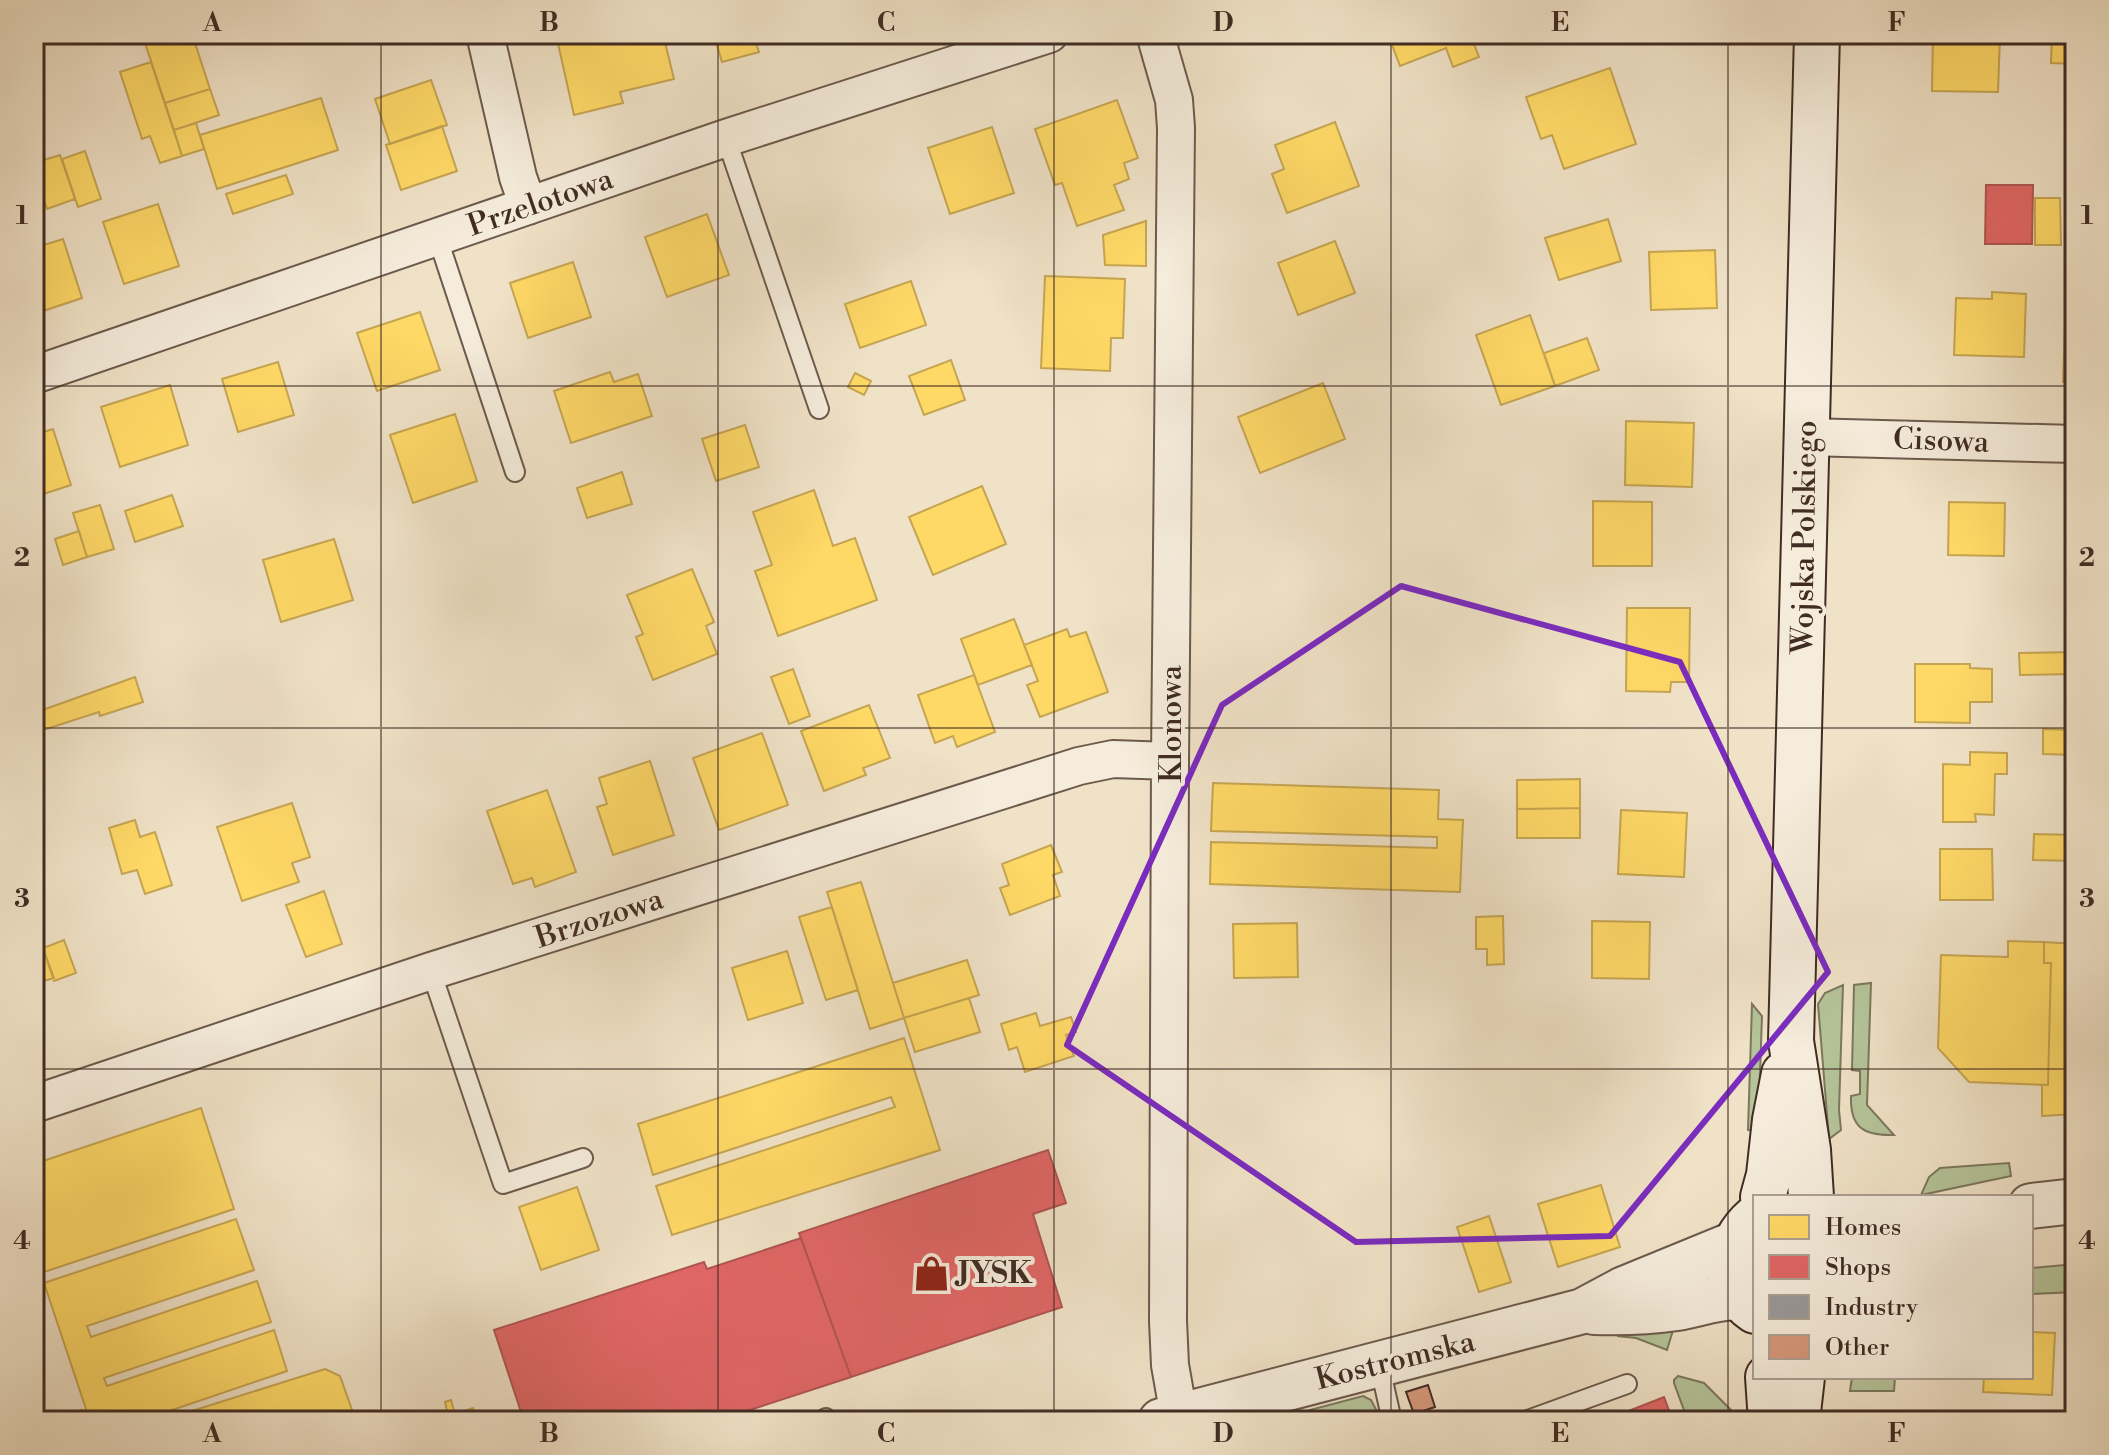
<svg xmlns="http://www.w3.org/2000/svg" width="2109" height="1455" viewBox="0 0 2109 1455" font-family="'Libre Bodoni',serif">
  <rect width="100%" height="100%" fill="#f0e2c7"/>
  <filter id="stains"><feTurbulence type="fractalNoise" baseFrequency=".0025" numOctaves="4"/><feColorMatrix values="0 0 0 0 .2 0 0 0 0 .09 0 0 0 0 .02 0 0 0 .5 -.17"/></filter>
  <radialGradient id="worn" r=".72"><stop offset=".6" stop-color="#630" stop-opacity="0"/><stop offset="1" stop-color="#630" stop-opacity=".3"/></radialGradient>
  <path fill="#b5c499" stroke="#7b785e" stroke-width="2" d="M1871,983L1867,1105L1894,1135C1863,1136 1850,1127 1851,1096L1860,1094V1071L1852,1070L1854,985Z
    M1843,985L1839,1110L1841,1130L1829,1139L1818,1004L1825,993Z
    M1752,1004L1762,1016L1758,1132L1748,1130Z
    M2009,1163L2011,1176L1921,1195L1929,1177L1940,1168Z
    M2075,1264V1292L2031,1294V1268Z
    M1674,1327L1667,1350L1636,1338L1617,1336Z
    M1678,1376L1704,1383L1731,1410L1730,1421H1688L1674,1383V1380Z
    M1852,1377H1895L1894,1391H1850Z
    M1363,1396L1371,1400L1379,1415L1268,1421Z"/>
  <path fill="#ffd966" stroke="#c6a552" stroke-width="2" d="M142,34H192L210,89L165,103Z
    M580,34H663L674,79L620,92L623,103L574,115L557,39Z
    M707,34H776L755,40L759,52L722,62L716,42L710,44Z
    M1388,34H1470L1479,57L1453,67L1446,48L1400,66Z
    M1933,34L2000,36L1998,92L1932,91Z
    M2052,34H2075V64L2051,63Z
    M151,62L182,156L160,163L150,136L142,139L120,72Z
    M1610,68L1636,144L1564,169L1552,135L1541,139L1526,97Z
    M431,80L447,125L390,144L375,99Z
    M210,89L219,115L174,130L165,103Z
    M321,98L338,150L217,189L200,135Z
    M1117,100L1138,158L1124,163L1129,179L1114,185L1124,210L1077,226L1062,183L1055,185L1035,129Z
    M1335,122L1359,186L1287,213L1272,174L1284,169L1275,145Z
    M196,123L204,149L182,156L174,130Z
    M34,124L44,154L34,158Z
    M442,126L457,171L401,190L386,145Z
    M992,127L1014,193L950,214L928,148Z
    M85,151L101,199L78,207L62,159Z
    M60,155L75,199L47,209L34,171V163Z
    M286,175L293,194L233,214L226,194Z
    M2035,198H2060L2061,245H2035Z
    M158,204L179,266L124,284L103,222Z
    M707,214L729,275L667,297L645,237Z
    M1608,219L1621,261L1559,280L1545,238Z
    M1146,221V266L1105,265L1103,235Z
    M63,239L82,298L34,314V248Z
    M1335,241L1355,293L1298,315L1278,263Z
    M1715,250L1717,308L1651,310L1649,252Z
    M573,262L591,317L528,338L510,283Z
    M1045,276L1125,279L1123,338H1111L1110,371L1041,368Z
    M911,281L926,325L860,348L845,304Z
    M1992,292L2026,294L2024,357L1954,355L1956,298L1992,299Z
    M420,312L440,370L377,391L357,333Z
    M1530,315L1555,386L1501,405L1476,335Z
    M2065,326L2075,327V382H2063Z
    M1587,338L1599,370L1555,386L1544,353Z
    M951,360L965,400L924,415L909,376Z
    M278,362L294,415L238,432L222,379Z
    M610,372L614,382L638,374L652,416L571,443L554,391Z
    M855,373L871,381L864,395L848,387Z
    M1323,383L1345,439L1260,473L1238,417Z
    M170,385L188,445L120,467L101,407Z
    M455,414L477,481L413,503L390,435Z
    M1626,421L1694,423L1692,487L1625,485Z
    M745,425L759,467L716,481L702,439Z
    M53,429L71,485L34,497V435Z
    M622,472L632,504L587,518L577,488Z
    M982,486L1006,544L933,575L909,517Z
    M814,490L833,546L855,538L877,600L778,636L755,571L772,565L753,512Z
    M172,495L183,526L135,542L125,511Z
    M1593,501L1652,502V566H1593Z
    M1949,502L2005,503L2004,556L1948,555Z
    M100,505L114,549L87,557L73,513Z
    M79,531L87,557L63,565L55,539Z
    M334,539L353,600L281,622L263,560Z
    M692,569L714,622L706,626L717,654L653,680L636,637L643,634L627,595Z
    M1627,608H1690L1689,682H1671L1670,692L1626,691Z
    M1014,619L1032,665L978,685L961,639Z
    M1067,629L1070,637L1086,632L1108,692L1040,717L1027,685L1038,681L1024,645Z
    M2075,652V674L2020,675L2019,653Z
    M1915,664H1970V668L1992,669V702H1970V723L1915,722Z
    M793,669L810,716L789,724L771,677Z
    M974,675L995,732L957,747L953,736L935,743L918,695Z
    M135,677L143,702L100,716L99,712L34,733V713Z
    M869,705L890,758L863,768L866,775L824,791L801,731Z
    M2043,729L2075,730V755L2043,754Z
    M762,733L788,805L719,830L693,758Z
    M1970,752L2007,753V774H1995L1994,815L1975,814L1976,822H1943V764L1970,765Z
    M650,761L674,835L613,855L597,807L607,804L599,778Z
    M1580,779V808L1517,809V780Z
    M2067,780L2075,781V805H2067Z
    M1213,783L1439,790L1438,819L1463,820L1460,892L1210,884L1211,842L1437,848V837L1211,831Z
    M547,790L576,872L535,887L532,878L513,884L487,811Z
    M292,803L310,857L292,863L299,882L242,901L217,827Z
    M2067,805H2075V835H2066Z
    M1580,808V838H1517V809Z
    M1621,810L1687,813L1684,877L1618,874Z
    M135,820L140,837L155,832L172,885L145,894L137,870L122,874L109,828Z
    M2034,834L2075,835V861L2033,860Z
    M1051,845L1062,872L1053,875L1060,896L1010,915L1000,888L1009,885L1002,864Z
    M1940,849H1992L1993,900H1940Z
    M861,882L904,1018L870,1029L827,892Z
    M324,891L342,944L306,957L286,905Z
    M832,907L858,990L826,1000L799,917Z
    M1503,916L1504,964L1487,965V949H1476V917Z
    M1592,921L1650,922L1649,979L1592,978Z
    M1297,923L1298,977L1234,978L1233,924Z
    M64,940L76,973L54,981L43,948Z
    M2008,941L2044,942V963H2051L2048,1085L1969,1082L1938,1048L1941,955L2008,957Z
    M2044,942L2075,944V1114L2042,1116V1085H2048L2051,963H2044Z
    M43,948L54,978L37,983L34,975V951Z
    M787,951L803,1003L748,1020L732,968Z
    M967,960L979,995L904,1018L893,983Z
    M969,998L980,1032L915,1052L904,1018Z
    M1036,1013L1040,1026L1071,1017L1076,1032L1066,1035L1074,1056L1025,1072L1017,1047L1009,1050L1001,1024Z
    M904,1038L940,1150L672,1235L656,1186L895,1107L891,1097L653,1175L638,1124Z
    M201,1108L234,1209L41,1273L34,1252V1164Z
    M1601,1185L1620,1247L1558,1267L1538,1204Z
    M577,1187L599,1250L541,1270L519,1207Z
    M1489,1216L1511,1282L1479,1292L1457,1227Z
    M236,1219L254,1270L87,1326L91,1337L257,1281L271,1322L104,1378L107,1386L274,1330L287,1371L140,1421H90L44,1283Z
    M2031,1332L2055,1333L2052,1395L1983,1392L1984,1377H2031Z
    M325,1369L340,1376L356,1421H160Z
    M451,1400L455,1414L473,1408L477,1421H431L429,1417L447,1411L445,1402Z
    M82,1410L85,1421H46Z"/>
  <path fill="#e06666" stroke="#b05552" stroke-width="2" d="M1986,185H2033L2032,244H1985Z
    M1048,1150L1066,1203L1033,1214L1062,1307L851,1377L799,1233Z
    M801,1238L851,1377L716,1421H524L494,1330L704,1262L707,1269Z
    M1664,1397L1673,1421H1603Z"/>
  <path fill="#999" stroke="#7f7876" stroke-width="2" d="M34,868L42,895L34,898Z"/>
  <path fill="#d6987b" stroke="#412c24" stroke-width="2" d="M1428,1385L1435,1407L1414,1414L1406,1392Z"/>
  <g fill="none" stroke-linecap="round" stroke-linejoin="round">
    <defs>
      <path id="service" d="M726,138L819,409
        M437,236L515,472
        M431,971L503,1184L583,1158
        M1379,1363L1392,1421
        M826,1418L827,1421
        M1525,1421L1627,1384"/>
      <path id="minor" d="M485,34L518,177L528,206
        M1155,34L1174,100L1176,128L1170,761L1168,1321L1170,1365L1179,1416
        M34,375L726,138L1049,34
        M1806,437L2075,444
        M34,1104L431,971L1079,766L1113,759L1170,761"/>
      <path id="tertiary" d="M2031,1206L2075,1201
        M1594,1312C1622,1313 1649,1312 1677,1308C1698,1305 1720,1295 1741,1298
        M1161,1421L1583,1311L1624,1289L1734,1244"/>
      <path id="secondary" d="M1763,1197L1769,1175L1775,1120L1784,1074
        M1811,1197L1808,1150L1791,1041L1817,34
        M1755,1218C1725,1244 1719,1287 1755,1311
        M1768,1377L1771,1421
        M1797,1421L1802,1377"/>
    </defs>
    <use href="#service" stroke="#6d5a4d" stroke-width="22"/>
    <use href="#minor" stroke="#6d5a4d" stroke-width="40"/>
    <use href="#tertiary" stroke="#6d5a4d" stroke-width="48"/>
    <use href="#secondary" stroke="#412c24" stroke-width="48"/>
    <use href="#service" stroke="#f5ecdb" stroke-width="18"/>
    <use href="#minor" stroke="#f5ecdb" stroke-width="36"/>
    <use href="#tertiary" stroke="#f5ecdb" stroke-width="44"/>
    <use href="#secondary" stroke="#f5ecdb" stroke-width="44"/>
  </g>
  <path fill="none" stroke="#7b2cbf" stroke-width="6" stroke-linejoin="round" d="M1401,586L1680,662L1828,972L1610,1236L1356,1242L1067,1045L1222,705Z"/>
  <path fill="none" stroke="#412c24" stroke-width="2" stroke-opacity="0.55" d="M381,34V1421M718,34V1421M1054,34V1421M1391,34V1421M1728,34V1421M34,386H2075M34,728H2075M34,1069H2075"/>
  <defs>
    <symbol id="shop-bare" viewBox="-9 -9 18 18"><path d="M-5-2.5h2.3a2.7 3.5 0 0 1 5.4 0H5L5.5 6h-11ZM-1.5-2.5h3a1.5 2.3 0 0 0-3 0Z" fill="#8f2418" stroke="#f5ecdb" stroke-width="2.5" paint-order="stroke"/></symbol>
  </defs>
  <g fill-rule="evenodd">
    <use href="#shop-bare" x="906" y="1248" width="51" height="51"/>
  </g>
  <g text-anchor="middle" stroke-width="8" stroke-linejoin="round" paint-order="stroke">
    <g font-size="30" fill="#412c24" stroke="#f5ecdb">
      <text transform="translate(540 202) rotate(-19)" y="10">Przelotowa</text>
      <text transform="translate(1941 440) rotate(2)" y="10">Cisowa</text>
      <text transform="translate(1804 537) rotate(-89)" y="10">Wojska Polskiego</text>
      <text transform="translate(1171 724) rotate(-90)" y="10">Klonowa</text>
      <text transform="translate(599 918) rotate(-18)" y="10">Brzozowa</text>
      <text transform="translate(1395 1360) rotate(-14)" y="10">Kostromska</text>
    </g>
    <g font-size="30" font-weight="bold" fill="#412c24" stroke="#f5ecdb" text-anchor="start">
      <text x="958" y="1283">JYSK</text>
    </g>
  </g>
  <rect width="2109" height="1455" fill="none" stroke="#f0e2c7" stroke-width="88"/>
  <rect x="1753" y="1195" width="280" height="184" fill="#f5ecdb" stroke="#ad9f92" stroke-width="2"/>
  <rect x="1769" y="1215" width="40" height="24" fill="#ffd966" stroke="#ad9f92" stroke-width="2"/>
  <text x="1825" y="1235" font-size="24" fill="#412c24">Homes</text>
  <rect x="1769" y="1255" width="40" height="24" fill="#e06666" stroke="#ad9f92" stroke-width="2"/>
  <text x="1825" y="1275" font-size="24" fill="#412c24">Shops</text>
  <rect x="1769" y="1295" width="40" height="24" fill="#999999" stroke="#ad9f92" stroke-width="2"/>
  <text x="1825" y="1315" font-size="24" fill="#412c24">Industry</text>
  <rect x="1769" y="1335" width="40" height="24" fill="#d6987b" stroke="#ad9f92" stroke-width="2"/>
  <text x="1825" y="1355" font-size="24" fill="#412c24">Other</text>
  <rect x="44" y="44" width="2021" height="1367" fill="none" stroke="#412c24" stroke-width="3"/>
  <g font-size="26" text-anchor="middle" font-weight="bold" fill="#412c24">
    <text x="212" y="31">A</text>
    <text x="549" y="31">B</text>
    <text x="886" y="31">C</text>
    <text x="1223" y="31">D</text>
    <text x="1560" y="31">E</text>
    <text x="1897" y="31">F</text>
    <text x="22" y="224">1</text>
    <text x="2087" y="224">1</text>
    <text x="22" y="566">2</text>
    <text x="2087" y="566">2</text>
    <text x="22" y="907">3</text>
    <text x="2087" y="907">3</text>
    <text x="22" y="1249">4</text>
    <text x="2087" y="1249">4</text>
    <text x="212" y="1442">A</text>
    <text x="549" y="1442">B</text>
    <text x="886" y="1442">C</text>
    <text x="1223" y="1442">D</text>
    <text x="1560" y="1442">E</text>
    <text x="1897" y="1442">F</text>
  </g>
  <rect width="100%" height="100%" filter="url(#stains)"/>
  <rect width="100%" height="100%" fill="url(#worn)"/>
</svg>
